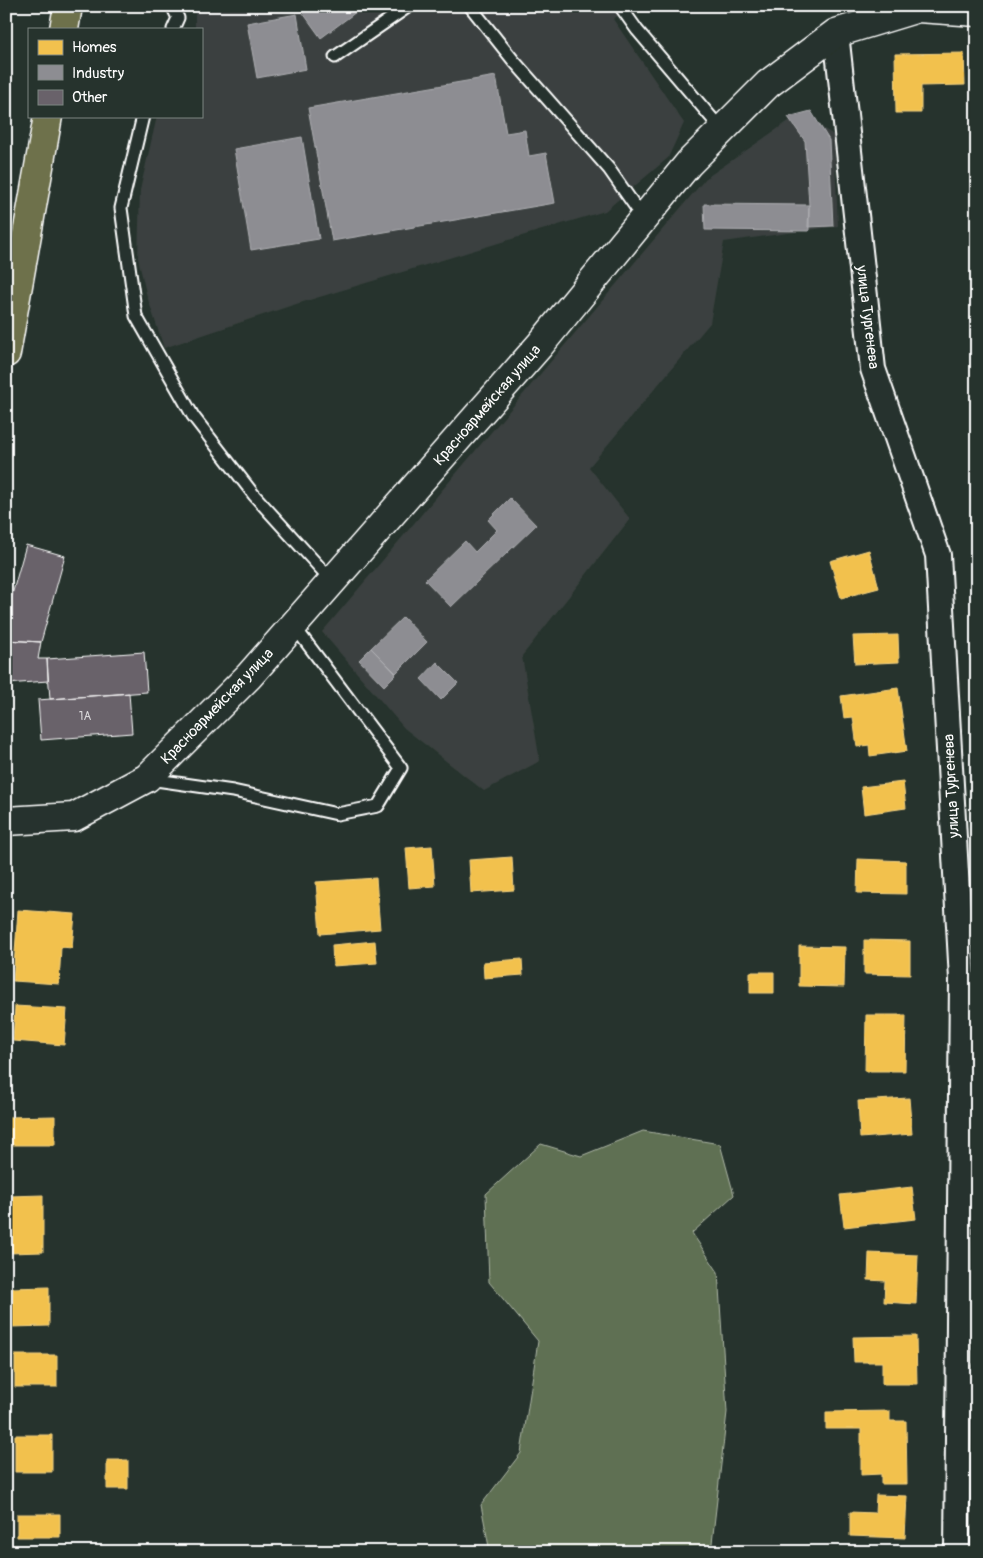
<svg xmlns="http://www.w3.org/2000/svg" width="983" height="1558" viewBox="0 0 983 1558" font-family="Pangolin,sans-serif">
  <rect width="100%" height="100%" fill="#26332d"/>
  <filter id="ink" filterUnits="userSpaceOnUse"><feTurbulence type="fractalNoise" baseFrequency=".02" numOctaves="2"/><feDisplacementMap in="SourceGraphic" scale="10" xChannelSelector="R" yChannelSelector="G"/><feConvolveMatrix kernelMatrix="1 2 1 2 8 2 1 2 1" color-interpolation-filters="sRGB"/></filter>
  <g filter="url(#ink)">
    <path fill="#3a413f" d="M195,6H633L613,19L684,123L668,158L605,211L293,305L164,348L146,293L138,258L140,190L157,116H201V29H195Z
      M799,114L834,135L838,226L724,242L710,323L589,467L630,519L522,656L540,761L484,791L404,728L322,632L706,178Z"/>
    <path fill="#5f7052" stroke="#afb8a8" d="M643,1131L720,1144L734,1195L692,1233L718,1272L727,1412L711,1552H490L481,1505L521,1453L538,1341L489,1282L486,1194L541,1144L581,1156Z"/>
    <path fill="#f2c14e" stroke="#f6d483" d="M964,53L965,85L921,86V113H896L895,54Z
      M869,550L879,588L841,598L830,561Z
      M898,635L899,662L855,664L853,636Z
      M898,688L907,751L870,756L869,745L857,747L853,717L844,718L841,696Z
      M903,782L906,808L864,814L861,787Z
      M432,846L435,886L409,888L406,848Z
      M512,857L514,890L471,893L469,860Z
      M858,859L906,861V894L857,893Z
      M376,878L380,929L320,934L316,882Z
      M18,910L75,914L72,948L61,947L59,984L13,981Z
      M864,940L910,941V975L864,974Z
      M375,941L377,963L333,966L332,945Z
      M799,946L845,947L844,987L799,986Z
      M522,959L523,975L484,978L483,962Z
      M750,972H774V993H750Z
      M15,1006L67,1009L64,1045L13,1041Z
      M866,1015H906L905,1071H865Z
      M909,1098L912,1134L860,1138L858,1101Z
      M55,1116V1145H8L7,1117Z
      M912,1187L916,1219L844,1227L840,1195Z
      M43,1195V1252L9,1253V1196Z
      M869,1253L918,1255L916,1304L884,1302L885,1281L868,1280Z
      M49,1287V1326L11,1327V1288Z
      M916,1336L917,1384H882V1362H854L853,1337Z
      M15,1355H57V1387H15Z
      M890,1411V1421H906L907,1484H881V1474L861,1475V1429H826V1412Z
      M15,1435H52V1472H15Z
      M107,1460H128V1489H107Z
      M876,1495L907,1496L905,1538L850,1536V1512L875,1513Z
      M17,1514H60V1537H17Z"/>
    <path fill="#8d8d92" stroke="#afafb3" d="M298,6H364L321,38Z
      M297,14L306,69L257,78L247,23Z
      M496,76L506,133L525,130L529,156L546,153L555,203L332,241L308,108Z
      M811,111L829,140L833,226L808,227L809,205L805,141L788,117Z
      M302,137L319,239L251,250L234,149Z
      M704,204L809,205V231L705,230Z
      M510,498L536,525L451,607L425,580L465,541L475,552L497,530L488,520Z
      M403,617L427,642L396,673L371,648Z
      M371,648L396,674L384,686L359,660Z
      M437,662L458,683L441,700L421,679Z"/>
    <path fill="#69626a" stroke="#fff" d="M26,545L65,556L41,642L6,640V616Z
      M6,640L41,642L38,659H47L48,681L6,684Z
      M144,652L147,692L50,699L47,659Z
      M129,693L132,733L41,740L38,700Z"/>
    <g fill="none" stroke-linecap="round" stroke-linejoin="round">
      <defs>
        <path id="lane" d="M172,6L178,18L173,29
          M470,6L513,60L609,169L644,219
          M620,6L637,30L722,130
          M335,57L409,6
          M143,116L121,208L136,316L193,416L254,495L332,581
          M149,779L233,791L337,814L378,806L401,768L294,626"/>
        <path id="street" d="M836,33L873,369L938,555L962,979L957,1552"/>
        <path id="secondary" d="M6,821L74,817L147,778L249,676L539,346L689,163L768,84L836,33L918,8L977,12"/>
        <path id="primary" d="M64,29L68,6
          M6,353L48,116"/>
      </defs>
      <use href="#lane" stroke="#fff" stroke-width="15"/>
      <use href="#street" stroke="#fff" stroke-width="28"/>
      <use href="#secondary" stroke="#fff" stroke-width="31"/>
      <use href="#primary" stroke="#fff" stroke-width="31"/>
      <use href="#lane" stroke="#26332d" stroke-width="11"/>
      <use href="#street" stroke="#26332d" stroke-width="24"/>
      <use href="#secondary" stroke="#26332d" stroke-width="28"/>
      <use href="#primary" stroke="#6e714b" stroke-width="28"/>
    </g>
  </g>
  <g text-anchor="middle" stroke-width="5" stroke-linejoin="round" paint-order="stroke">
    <g font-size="12" fill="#dad8da">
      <text x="85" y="720">1А</text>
    </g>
    <g font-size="15" fill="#fff" stroke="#26332d">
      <text transform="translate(868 317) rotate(83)" y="5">улица Тургенева</text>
      <text transform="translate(487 405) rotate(-49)" y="5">Красноармейская улица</text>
      <text transform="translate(217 706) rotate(-46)" y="5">Красноармейская улица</text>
      <text transform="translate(951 786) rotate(-93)" y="5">улица Тургенева</text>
    </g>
  </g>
  <rect width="983" height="1558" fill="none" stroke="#26332d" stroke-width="25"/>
  <rect x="12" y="12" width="958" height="1533" fill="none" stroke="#fff" stroke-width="2" filter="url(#ink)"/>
  <rect x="28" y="28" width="175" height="90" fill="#26332d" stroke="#7d8581"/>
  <rect x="38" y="40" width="25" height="15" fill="#f2c14e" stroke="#7d8581"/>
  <text x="72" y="52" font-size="15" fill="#ffffff">Homes</text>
  <rect x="38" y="65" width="25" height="15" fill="#8d8d92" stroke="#7d8581"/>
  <text x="72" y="78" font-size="15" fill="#ffffff">Industry</text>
  <rect x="38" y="90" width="25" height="15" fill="#69626a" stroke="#7d8581"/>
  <text x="72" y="102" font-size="15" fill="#ffffff">Other</text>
</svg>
